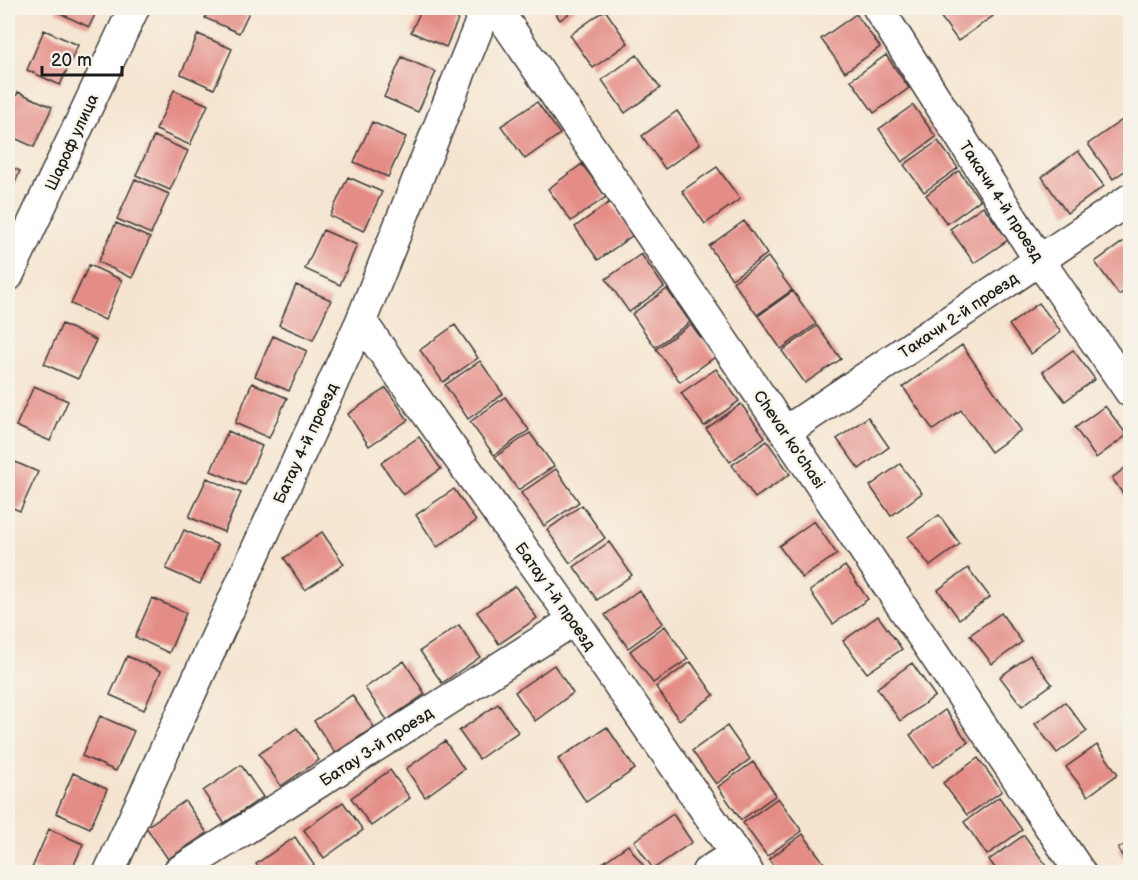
<svg xmlns="http://www.w3.org/2000/svg" width="1138" height="880" viewBox="0 0 1138 880" font-family="'Balsamiq Sans',sans-serif">
  <rect width="100%" height="100%" fill="#f7f3e8"/>
  <filter id="ink" filterUnits="userSpaceOnUse"><feTurbulence type="fractalNoise" baseFrequency=".0167" numOctaves="2"/><feDisplacementMap in="SourceGraphic" scale="12" xChannelSelector="R" yChannelSelector="G"/><feConvolveMatrix kernelMatrix="1 2 1 2 8 2 1 2 1" color-interpolation-filters="sRGB"/></filter>
  <filter id="wash" filterUnits="userSpaceOnUse"><feTurbulence type="fractalNoise" baseFrequency=".008" numOctaves="4" result="noise"/><feDisplacementMap in="SourceGraphic" scale="24" xChannelSelector="R" yChannelSelector="G"/><feGaussianBlur stdDeviation="1.35" result="paint"/><feColorMatrix in="noise" values="0 0 0 0 0 0 0 0 0 0 0 0 0 0 0 0 0 1.4 0 .05"/><feComposite in="paint" operator="in"/></filter>
  <g filter="url(#wash)">
    <rect width="100%" height="100%" fill="#f5e5d0"/>
    <g id="blocks">
      <path fill="#e48d87" d="M57,8H98L89,27L55,11Z
        M210,8H251L239,33L205,18Z
        M422,8H463L446,47L411,32Z
        M552,8H577L560,20Z
        M937,8H987L993,16L958,41L935,9Z
        M605,10L628,43L593,68L570,35Z
        M856,14L880,47L845,72L821,39Z
        M44,30L78,45L60,85L27,70Z
        M198,34L232,49L214,89L181,74Z
        M637,55L660,88L625,113L602,80Z
        M886,55L909,88L874,113L851,80Z
        M402,57L436,72L418,112L384,97Z
        M174,90L208,105L190,145L156,130Z
        M18,92L52,107L34,147L8,135V115Z
        M537,102L560,134L525,159L501,126Z
        M913,105L936,137L902,162L879,129Z
        M677,111L700,144L665,169L642,136Z
        M1125,118L1130,126V167L1113,179L1088,144Z
        M372,122L406,137L388,177L354,162Z
        M154,136L188,151L170,190L136,175Z
        M938,141L958,168L924,192L904,165Z
        M1078,151L1104,186L1067,213L1042,177Z
        M582,164L606,197L571,221L548,189Z
        M8,166L20,171L8,199Z
        M717,167L740,199L705,224L682,191Z
        M959,171L980,200L947,224L926,195Z
        M348,177L382,192L364,231L330,216Z
        M135,179L169,194L151,234L117,219Z
        M610,202L633,235L598,260L575,227Z
        M983,206L1008,240L974,263L950,229Z
        M744,221L767,254L732,279L709,246Z
        M116,223L150,238L132,278L98,262Z
        M323,230L357,245L340,285L305,269Z
        M1130,237V287L1119,295L1095,262Z
        M641,254L664,287L629,312L606,279Z
        M768,257L792,290L757,315L733,282Z
        M89,265L122,280L105,320L71,304Z
        M296,285L331,300L313,340L279,325Z
        M667,289L690,322L655,347L632,314Z
        M793,291L816,324L781,349L758,316Z
        M1039,303L1061,332L1031,354L1009,325Z
        M62,324L96,340L78,379L44,364Z
        M691,324L715,357L680,382L656,349Z
        M455,325L478,358L443,382L420,350Z
        M817,326L841,359L805,383L782,351Z
        M273,336L307,351L289,391L255,376Z
        M962,345L1021,430L991,452L961,410L933,430L903,387Z
        M1073,350L1095,379L1065,401L1043,372Z
        M480,361L503,394L468,419L445,385Z
        M716,369L739,401L704,426L681,393Z
        M252,383L287,398L269,438L235,423Z
        M34,386L68,401L50,441L16,426Z
        M386,388L408,420L369,446L348,414Z
        M505,397L529,430L494,455L470,422Z
        M741,404L765,437L730,462L706,429Z
        M1105,406L1127,435L1096,458L1075,428Z
        M868,417L889,447L859,469L837,439Z
        M228,431L262,446L245,485L211,471Z
        M530,433L554,466L518,490L495,457Z
        M419,437L441,469L403,495L381,463Z
        M767,441L790,474L755,498L732,465Z
        M8,459L38,472L20,511L8,506Z
        M900,464L922,493L891,516L870,486Z
        M1130,464V504L1112,478Z
        M556,469L579,502L544,526L521,493Z
        M207,478L241,493L224,532L189,517Z
        M454,489L476,521L437,547L416,515Z
        M582,505L605,538L570,563L547,530Z
        M939,515L960,544L930,566L908,537Z
        M814,521L837,554L802,578L779,546Z
        M184,530L218,545L200,584L166,569Z
        M322,532L344,564L305,590L284,558Z
        M609,542L632,575L597,600L574,567Z
        M845,566L868,599L833,624L810,591Z
        M968,568L990,597L959,619L938,590Z
        M515,586L537,618L499,644L477,612Z
        M639,590L663,623L628,648L605,615Z
        M152,598L186,613L169,653L135,637Z
        M1001,613L1022,642L992,664L970,635Z
        M878,616L902,649L867,673L843,641Z
        M459,625L480,657L442,683L420,651Z
        M665,626L688,659L653,683L630,651Z
        M1030,655L1052,684L1022,706L1000,677Z
        M127,656L161,671L144,710L110,695Z
        M404,661L425,694L387,720L365,688Z
        M691,662L714,695L679,720L656,687Z
        M912,663L935,696L900,721L877,688Z
        M554,665L573,693L535,721L515,692Z
        M352,695L374,727L335,753L314,721Z
        M1065,702L1087,731L1057,753L1035,724Z
        M498,704L518,732L479,759L459,731Z
        M945,710L968,742L933,767L910,735Z
        M100,716L134,731L116,771L82,756Z
        M727,726L750,759L716,784L692,751Z
        M607,727L635,769L586,802L558,759Z
        M297,728L319,760L281,786L259,754Z
        M445,741L464,769L425,797L406,769Z
        M1097,745L1118,774L1088,796L1066,767Z
        M978,758L1002,791L967,815L943,783Z
        M753,762L776,795L741,820L718,787Z
        M241,765L263,797L224,823L203,791Z
        M390,770L410,798L371,826L351,798Z
        M73,773L107,789L90,828L56,813Z
        M999,797L1022,830L987,855L964,822Z
        M778,798L802,831L767,856L743,823Z
        M185,801L207,833L168,859L146,827Z
        M343,802L363,830L324,858L304,830Z
        M673,814L692,842L653,869L634,841Z
        M49,829L83,844L71,872H41L32,868Z
        M803,834L827,867L819,872H778L769,859Z
        M1024,835L1048,868L1041,872H998L989,860Z
        M295,837L314,865L303,872H262L256,864Z
        M1130,841V868L1118,849Z
        M628,845L648,872H590Z"/>
    </g>
  </g>
  <g filter="url(#ink)">
    <use href="#blocks" fill-opacity="0" stroke="#3d3a37" stroke-width="1.5"/>
    <g fill="none" stroke-linecap="round" stroke-linejoin="round">
      <defs>
        <path id="minor" d="M496,8L785,432L1080,872
          M878,8L1039,260L1130,392
          M8,276L134,8
          M361,321L574,620L748,872
          M785,432L1130,199
          M109,872L361,321L486,8
          M178,872L574,620
          M707,872L735,854"/>
      </defs>
      <use href="#minor" stroke="#3d3a37" stroke-width="33"/>
      <use href="#minor" stroke="#fff" stroke-width="30"/>
    </g>
  </g>
  <g text-anchor="middle" stroke-width="4.5" stroke-linejoin="round" paint-order="stroke">
    <g font-size="16" fill="#1c1c1c" stroke="#f7f3e8">
      <text transform="translate(71 142) rotate(-65)" y="6">Шароф улица</text>
      <text transform="translate(1002 201) rotate(57)" y="6">Такачи 4-й проезд</text>
      <text transform="translate(958 315) rotate(-34)" y="6">Такачи 2-й проезд</text>
      <text transform="translate(790 439) rotate(56)" y="6">Chevar ko'chasi</text>
      <text transform="translate(305 443) rotate(-65)" y="6">Батау 4-й проезд</text>
      <text transform="translate(556 596) rotate(55)" y="6">Батау 1-й проезд</text>
      <text transform="translate(376 746) rotate(-33)" y="6">Батау 3-й проезд</text>
    </g>
  </g>
  <rect width="1138" height="880" fill="none" stroke="#f7f3e8" stroke-width="30"/>
  <path d="M42 66v9h80v-9" fill="none" stroke="#1c1c1c" stroke-width="3"/>
  <text x="51" y="66" font-size="18" fill="#1c1c1c" stroke="#f7f3e8" stroke-width="4.5" paint-order="stroke">20 m</text>
</svg>
